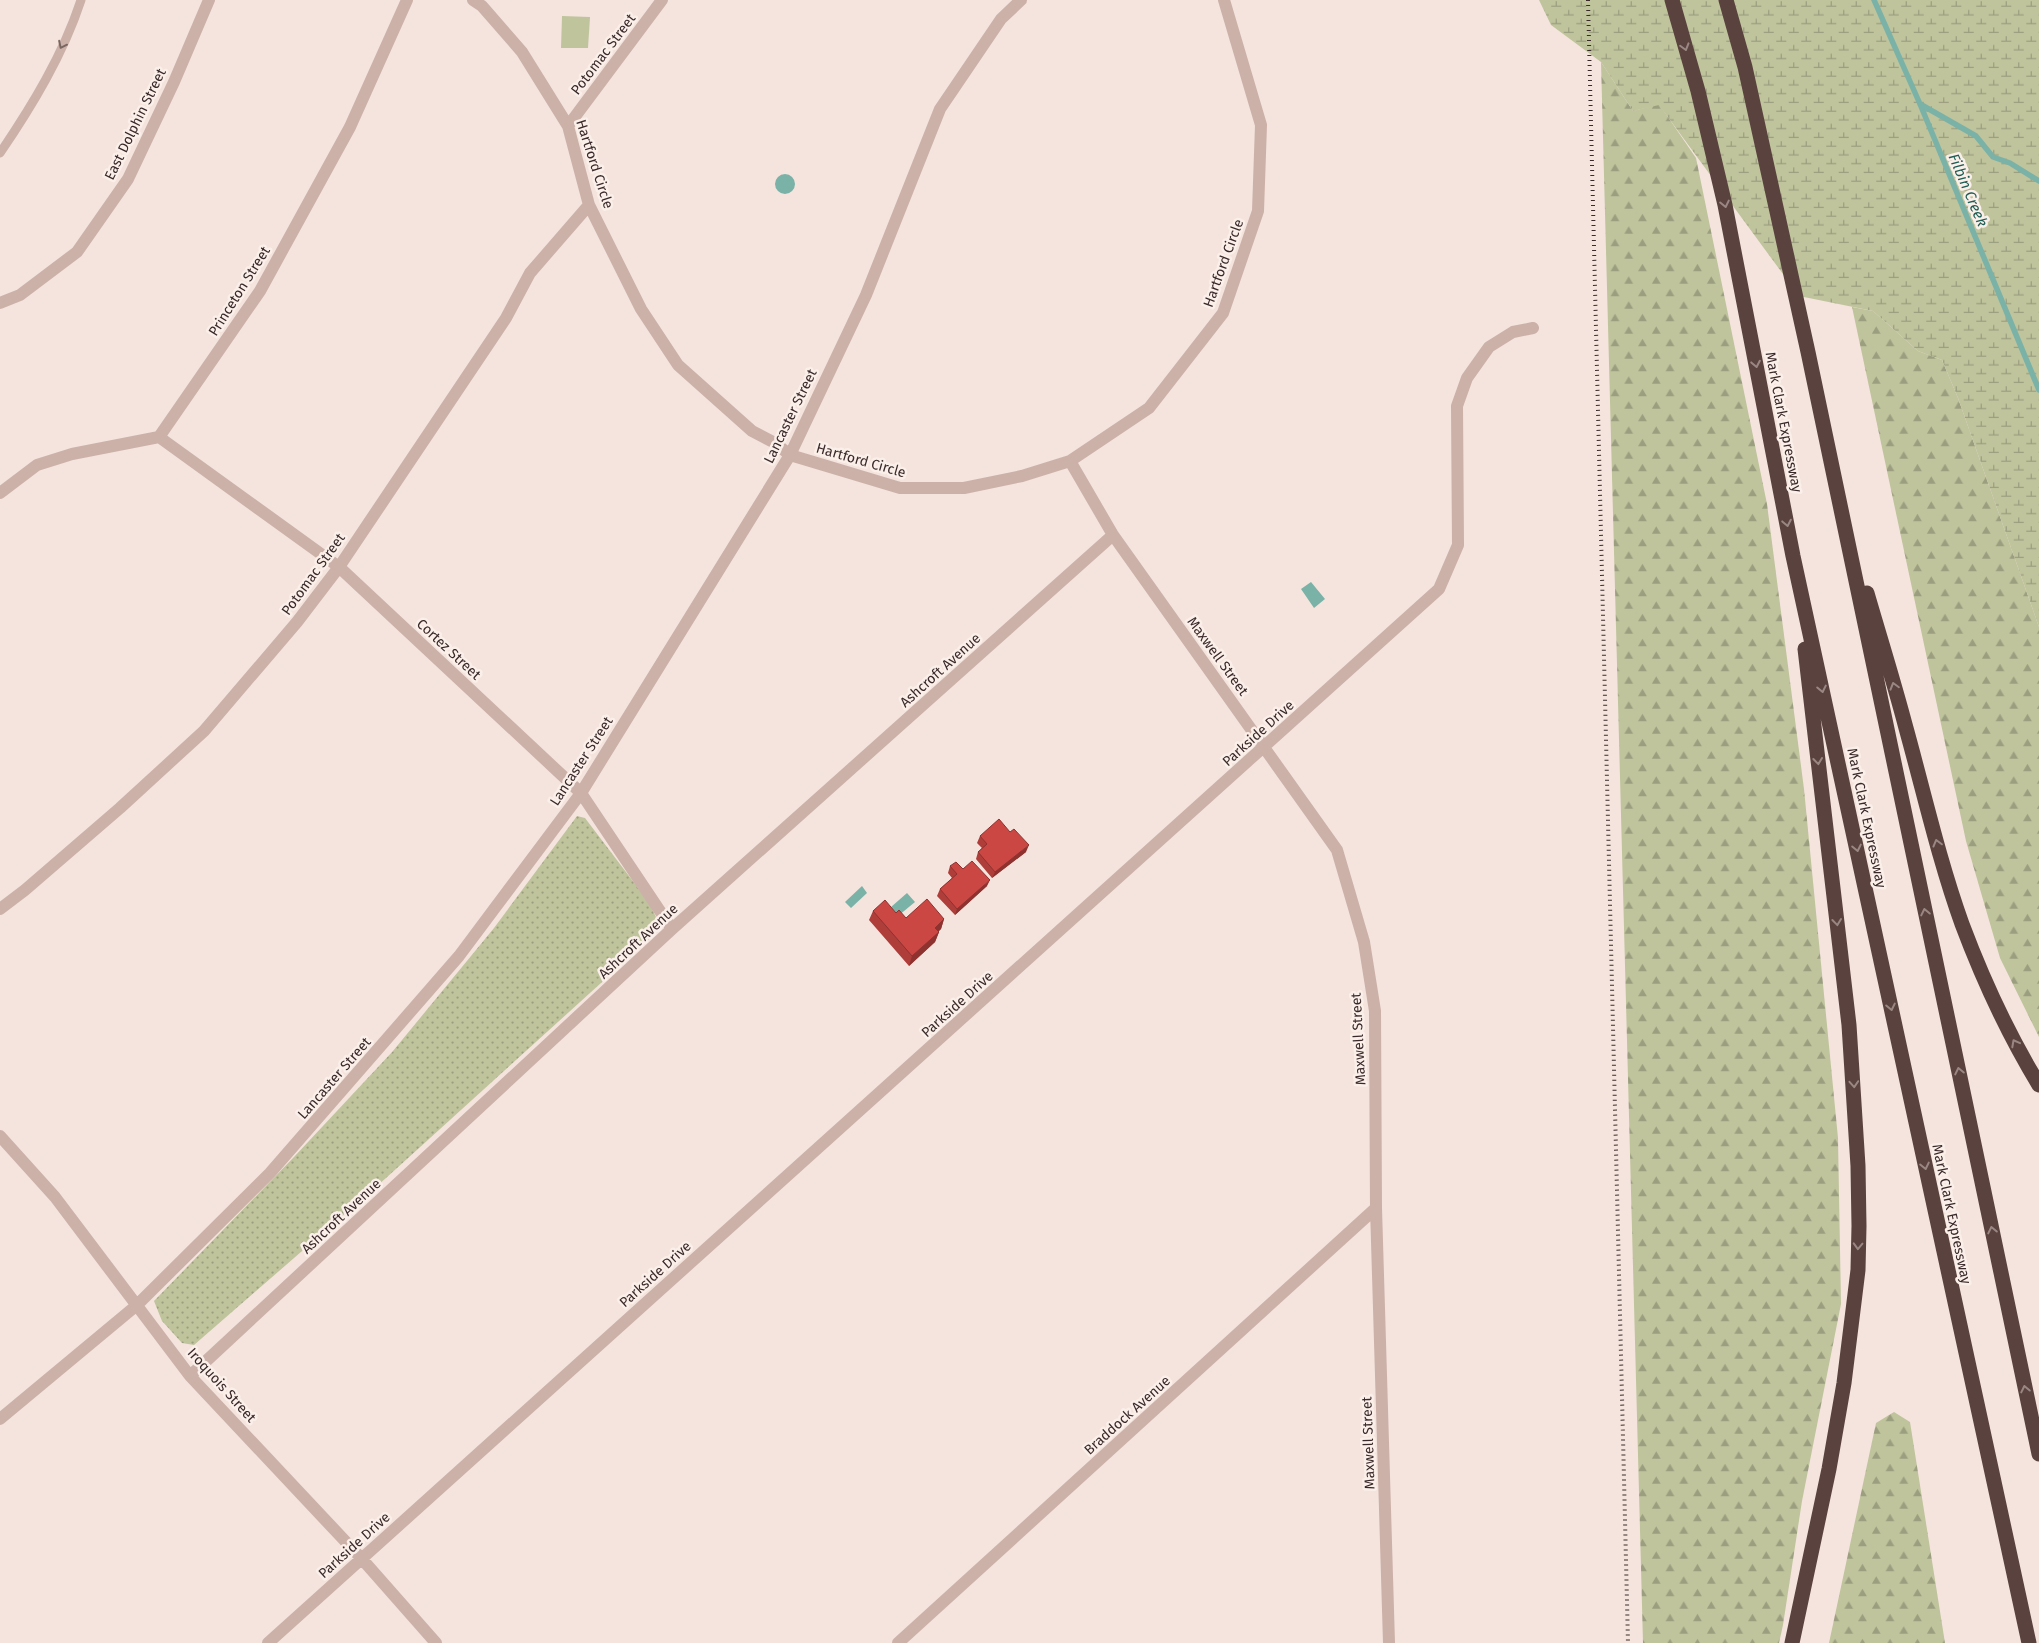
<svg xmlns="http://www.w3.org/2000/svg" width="2039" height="1643" viewBox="0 0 2039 1643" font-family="'Fira Sans',sans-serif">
  <defs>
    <pattern id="forest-firs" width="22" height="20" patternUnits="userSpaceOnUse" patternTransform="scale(1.25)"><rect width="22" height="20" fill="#bfc49c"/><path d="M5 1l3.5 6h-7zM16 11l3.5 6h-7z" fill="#9c9f7f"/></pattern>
    <pattern id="wetland-marsh" width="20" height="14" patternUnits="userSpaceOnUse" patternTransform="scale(1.25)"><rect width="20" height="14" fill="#bfc49c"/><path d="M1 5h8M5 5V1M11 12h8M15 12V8" fill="none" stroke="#9c9f7f"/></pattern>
    <pattern id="park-dots" width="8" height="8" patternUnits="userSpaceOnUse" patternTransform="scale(1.25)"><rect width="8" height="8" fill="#bfc49c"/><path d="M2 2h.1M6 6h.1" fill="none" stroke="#9c9f7f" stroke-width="1.8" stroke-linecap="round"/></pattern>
  </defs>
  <rect width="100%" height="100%" fill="#f4e4dd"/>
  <path fill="url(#forest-firs)" d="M1601,62L1633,111L1659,104L1696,158L1767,504L1804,789L1838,1138L1841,1304L1802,1501L1783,1625L1779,1643H1643Z
    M1852,307L1873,311L1918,351L1942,360L1958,398L2039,627V1037L2000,958L1966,841Z
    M1894,1412L1910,1422L1945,1643H1829L1876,1423Z"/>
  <path fill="url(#wetland-marsh)" d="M1539,0H2039V627L1958,398L1942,360L1918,351L1873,311L1799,296L1659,105L1633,111L1601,62L1551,25Z"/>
  <path fill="url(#park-dots)" d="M577,816L585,818L648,901L656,917L658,929L655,934L386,1178L194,1345L182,1343L162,1321L154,1301L294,1157L393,1051L494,928Z"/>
  <path fill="#bfc49c" d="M562,16L590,17L588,48H561Z"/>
  <path fill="#7bb2a8" d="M775 184a10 10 0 1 1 20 0a10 10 0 1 1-20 0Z
    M1311,582L1325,599L1314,608L1301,589Z
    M862,886L867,893L851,908L845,902Z
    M907,893L915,902L898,916L891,907Z"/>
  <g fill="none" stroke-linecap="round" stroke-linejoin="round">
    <path stroke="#7bb2a8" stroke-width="5.5" d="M1874,0L1920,104L2039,390
      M1920,104L1976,136L1993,157L2010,163L2039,181"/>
    <path stroke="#ccb1a8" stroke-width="9" d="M0,153C32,106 63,55 81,0"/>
    <path stroke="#ccb1a8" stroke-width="12" d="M473,0L482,6L522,52L568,126L589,205L641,309L678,365L752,431L775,443L790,455L900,488H964L1022,476L1070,461L1149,408L1223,313L1258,211L1261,125L1224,0
      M568,126L662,0
      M0,303L20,295L77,252L128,179L174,82L209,0
      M159,437L339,567L581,793L672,929
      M1070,461L1113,535L1337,850L1364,942L1375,1011L1376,1208L1389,1643
      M0,493L37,465L72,454L159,437L260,291L350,127L407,0
      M0,909L25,890L120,808L204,731L297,622L339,567L506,318L530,273L589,205
      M0,1136L55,1197L190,1376L362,1559L436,1643
      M190,1376L672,929L1113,535
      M0,1419L137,1305L270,1173L459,956L581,793L790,455L866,295L940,109L1001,19L1021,0
      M268,1643L1439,589L1458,545L1457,406L1467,378L1489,347L1513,332L1533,328
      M898,1643L1376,1208"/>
    <path stroke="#5a423f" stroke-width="15" d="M1672,0L1698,91L1725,205L1793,556L2029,1643
      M1726,0L1745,67L1808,352L2039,1454
      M1867,593C1880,638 1894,682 1906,728C1924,793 1939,860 1962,924C1983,980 2008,1034 2039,1085
      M1792,1643L1829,1469L1844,1383L1858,1270L1859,1226L1858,1166L1849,1025L1805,649"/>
    <path stroke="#392a29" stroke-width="4" stroke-dasharray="1 4" stroke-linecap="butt" d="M1588,0L1628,1643"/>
  </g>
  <path fill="#af3d3a" d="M980,836L1026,852L992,878L976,859L978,852L982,848L977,843Z
    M950,866L963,869L987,886L955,915L937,896L940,889L952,878L948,873Z
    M873,911L896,913L906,918L944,919L941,929L938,932H939L935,942L909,966L869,920Z"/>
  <path fill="#8e3230" d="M1029,845L1026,852L992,878L995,872Z
    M990,880L987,886L955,915L957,909Z
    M944,919L941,929L931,938L935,928Z
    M939,932L935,942L909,966L912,956Z"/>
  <path fill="#cb4744" stroke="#8e3230" d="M999,819L1010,832L1014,829L1029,845L995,872L978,852L987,844L980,836Z
    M972,861L990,880L957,909L940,889L957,874L950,866L956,862L963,869Z
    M927,899L944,919L935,928L939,932L912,956L873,911L885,900L896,913L899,910L906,918Z"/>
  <defs><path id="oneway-chevron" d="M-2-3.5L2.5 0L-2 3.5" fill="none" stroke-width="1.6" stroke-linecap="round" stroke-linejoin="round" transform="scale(1.25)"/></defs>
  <use stroke="#7b6762" href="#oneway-chevron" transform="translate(62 45) rotate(116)"/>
  <g stroke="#9a8783">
    <use href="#oneway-chevron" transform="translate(1685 47) rotate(74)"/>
    <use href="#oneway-chevron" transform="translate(1725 204) rotate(78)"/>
    <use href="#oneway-chevron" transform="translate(1756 364) rotate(79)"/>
    <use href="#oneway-chevron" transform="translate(1787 523) rotate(79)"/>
    <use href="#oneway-chevron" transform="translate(1894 686) rotate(-106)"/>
    <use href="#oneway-chevron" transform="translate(1822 689) rotate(78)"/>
    <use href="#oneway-chevron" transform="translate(1818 761) rotate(83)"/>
    <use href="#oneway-chevron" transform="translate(1937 843) rotate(-105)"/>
    <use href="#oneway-chevron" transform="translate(1857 848) rotate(78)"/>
    <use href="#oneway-chevron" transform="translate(1925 912) rotate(-102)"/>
    <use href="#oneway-chevron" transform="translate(1837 922) rotate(83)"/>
    <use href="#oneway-chevron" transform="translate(1891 1007) rotate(78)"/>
    <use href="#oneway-chevron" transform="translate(2015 1043) rotate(-118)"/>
    <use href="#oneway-chevron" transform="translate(1959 1071) rotate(-102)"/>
    <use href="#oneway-chevron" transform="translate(1854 1084) rotate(86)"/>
    <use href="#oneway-chevron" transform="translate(1925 1166) rotate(78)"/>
    <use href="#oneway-chevron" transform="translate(1992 1230) rotate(-102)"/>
    <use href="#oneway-chevron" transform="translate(1858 1246) rotate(92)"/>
    <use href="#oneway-chevron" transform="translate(2025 1389) rotate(-102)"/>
  </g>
  <g text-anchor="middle" stroke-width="5" stroke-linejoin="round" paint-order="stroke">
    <g font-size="14" fill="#392a29" stroke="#fbefea">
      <text transform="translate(603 54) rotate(-53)" y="5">Potomac Street</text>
      <text transform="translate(135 124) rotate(-64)" y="5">East Dolphin Street</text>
      <text transform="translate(595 164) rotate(72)" y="5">Hartford Circle</text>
      <text transform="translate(1223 263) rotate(-70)" y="5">Hartford Circle</text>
      <text transform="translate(239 291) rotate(-58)" y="5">Princeton Street</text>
      <text transform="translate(790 416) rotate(-64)" y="5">Lancaster Street</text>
      <text transform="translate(1784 422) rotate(79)" y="5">Mark Clark Expressway</text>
      <text transform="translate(861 460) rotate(16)" y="5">Hartford Circle</text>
      <text transform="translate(313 574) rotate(-54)" y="5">Potomac Street</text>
      <text transform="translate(449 649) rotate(43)" y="5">Cortez Street</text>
      <text transform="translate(1218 656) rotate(54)" y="5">Maxwell Street</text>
      <text transform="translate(940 670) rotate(-42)" y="5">Ashcroft Avenue</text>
      <text transform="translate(1258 733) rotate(-42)" y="5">Parkside Drive</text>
      <text transform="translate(581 761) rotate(-57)" y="5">Lancaster Street</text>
      <text transform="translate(1867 818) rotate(78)" y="5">Mark Clark Expressway</text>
      <text transform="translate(638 941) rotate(-43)" y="5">Ashcroft Avenue</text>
      <text transform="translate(957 1004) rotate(-42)" y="5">Parkside Drive</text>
      <text transform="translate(1358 1039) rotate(-93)" y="5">Maxwell Street</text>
      <text transform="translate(334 1078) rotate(-49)" y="5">Lancaster Street</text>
      <text transform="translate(1952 1214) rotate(78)" y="5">Mark Clark Expressway</text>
      <text transform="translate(341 1216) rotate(-43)" y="5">Ashcroft Avenue</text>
      <text transform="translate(655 1274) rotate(-42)" y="5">Parkside Drive</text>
      <text transform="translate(222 1385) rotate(48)" y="5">Iroquois Street</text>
      <text transform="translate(1127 1415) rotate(-42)" y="5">Braddock Avenue</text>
      <text transform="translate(1368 1443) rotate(-92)" y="5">Maxwell Street</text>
      <text transform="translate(354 1545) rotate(-42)" y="5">Parkside Drive</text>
    </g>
    <g font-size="15" font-style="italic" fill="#1c5d53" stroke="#fbefea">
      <text transform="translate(1968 190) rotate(67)" y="5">Filbin Creek</text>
    </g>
  </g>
</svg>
